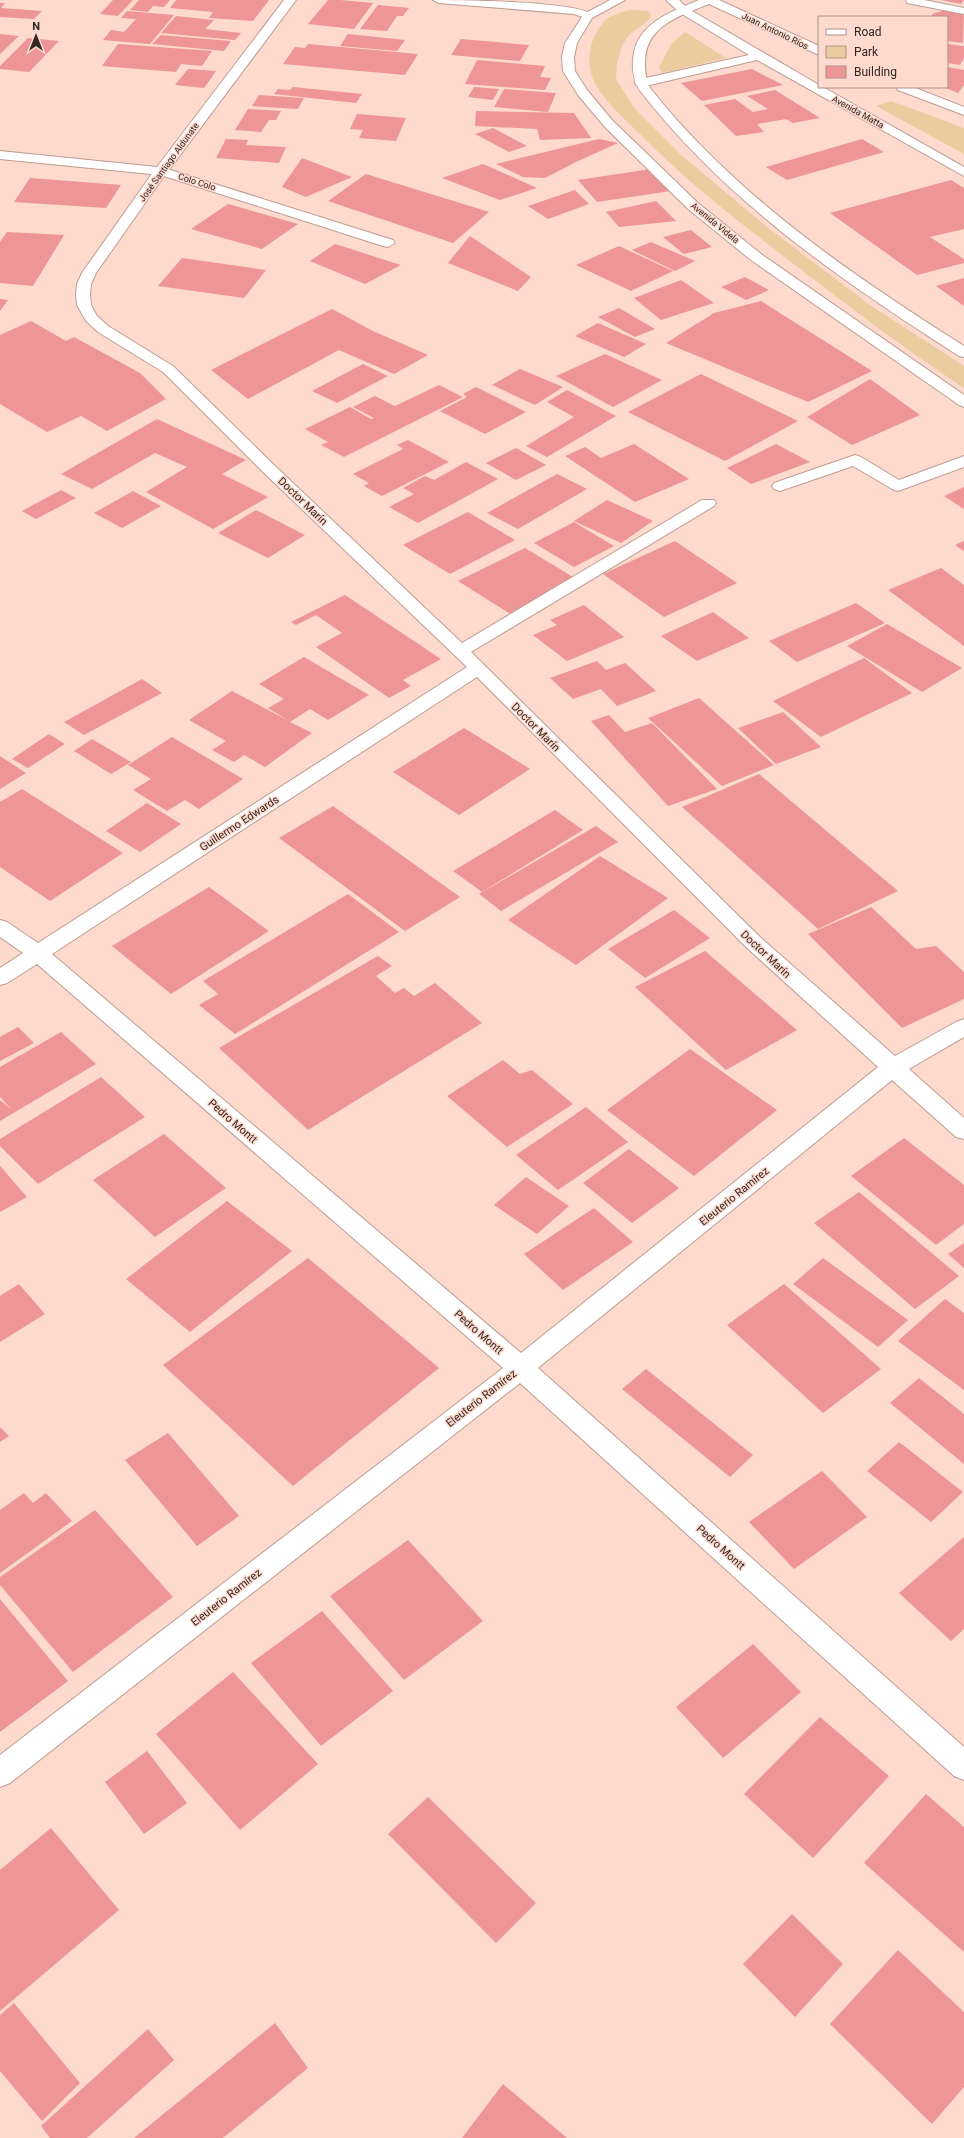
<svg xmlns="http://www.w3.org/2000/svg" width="964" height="2138" viewBox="0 0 964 2138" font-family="Roboto,sans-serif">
  <rect width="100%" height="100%" fill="#fdd9ce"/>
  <path fill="#eacc9f" d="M629,10L648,11L651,15L649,20L629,35L623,44L617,62L616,79L634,108L681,155L767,227L870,305L964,366V388C906,350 851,308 795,265C743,225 689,184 643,137C629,123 605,102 596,85C585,66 588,40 603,23C609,15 620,13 629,10Z
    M685,32L726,58L662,73L659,67L672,43Z
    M891,101L964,128V154L876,106Z"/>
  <path fill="#ed9597" d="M113,0H133L118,16L100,14Z
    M139,0H170L164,7L153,6L148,12L130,10Z
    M176,0H269L253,21L209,18L213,12L170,8Z
    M328,0H340L373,3L354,29L308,24Z
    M941,0H964L961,4Z
    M0,3H5L1,8L42,11L34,19L0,17Z
    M378,5L409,8L403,16H397L387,31L360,29Z
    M946,10L964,14L963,43L947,41V17H932V14Z
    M127,11L174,15L150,44L103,40L111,30L124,32L136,19L121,18Z
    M176,16L214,20L205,29L241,33L235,40L161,33Z
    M0,34L19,36L0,54Z
    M348,34L405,40L397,51L340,46Z
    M161,35L231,41L224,51L152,44Z
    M28,38L59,41L29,72L0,69V66Z
    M461,39L529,45L520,61L451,55Z
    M118,44L212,51L202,66L181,64L176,72L102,66Z
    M308,44L418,54L405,75L283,64L295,47L305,48Z
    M947,44L964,46V58L960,65L947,63Z
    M477,60L545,66L540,77L551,78L545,90L465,84Z
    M947,67L964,70V85L958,93L943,87H947Z
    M188,69L216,71L204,88L175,85Z
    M752,69L783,85L702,101L681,83Z
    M293,87L362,94L356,103L274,94L278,89L290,90Z
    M474,87L499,89L493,100L468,97Z
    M504,89L556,93L548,112L494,107Z
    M775,90L820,118L793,123L786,119L757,124L764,132L736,136L704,105L735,99L753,112L768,109L747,96Z
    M259,95L304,98L298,109L252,106Z
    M248,109L281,111L276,120H269L261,132L235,130Z
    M476,111L574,113L591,138L540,140L537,129L475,126Z
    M357,114L406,118L396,141L359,138L363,130L350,129Z
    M493,128L527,146L509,152L475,134Z
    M226,139L248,140L246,145L286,147L279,163L216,158Z
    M599,139L618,143L576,162L545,178L523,177L496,164Z
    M862,139L884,152L787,180L766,167Z
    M302,158L352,177L306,197L282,187Z
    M483,164L537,188L500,200L442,178Z
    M651,169L671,191L597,202L578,180Z
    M366,174L489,212L453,243L328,201Z
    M30,178L121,185L106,208L14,202Z
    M951,180L964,188V229L930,237L964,259V263L917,275L830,213Z
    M575,190L589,204L548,219L528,206Z
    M656,201L676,221L619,227L606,212Z
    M228,204L298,224L262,249L191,229Z
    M691,230L712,247L684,254L663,237Z
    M7,232L64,235L33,286L0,283V242Z
    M470,236L531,277L518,291L448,263Z
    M651,242L695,261L675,271L632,250Z
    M335,244L401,265L365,284L310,261Z
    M619,246L673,271L631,291L576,265Z
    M182,258L266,270L244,298L158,286Z
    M745,277L769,290L746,300L721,287Z
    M964,278V306L936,286Z
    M681,280L714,303L661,320L634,298Z
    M0,299L8,300L0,311Z
    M761,301L872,371L808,402L666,343L714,313Z
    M619,308L655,329L635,337L598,317Z
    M332,309L373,331L428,355L394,374L339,350L248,399L211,370Z
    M31,321L66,341L74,337L140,373L166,399L107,431L81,416L47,432L0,404V335Z
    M598,323L646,344L624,357L575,336Z
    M605,354L662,380L613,407L556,376Z
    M363,364L388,376L337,403L312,391Z
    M520,369L563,387L535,405L492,385Z
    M701,374L798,421L725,461L628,412Z
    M870,379L920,415L852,445L807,417Z
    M439,385L463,397L344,457L321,445L328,442L305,429L350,407L371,419L374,418L353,407L375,396L395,406Z
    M476,387L526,412L485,434L440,411L467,397L463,394Z
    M567,390L616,416L547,457L526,446L574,417L547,402Z
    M157,419L246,460L222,474L268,497L213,529L146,492L187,467L155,453L92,489L61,474Z
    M408,440L449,462L382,496L364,486L369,483L353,474L403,449L397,445Z
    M634,444L689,479L635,502L565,456L585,447L601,458Z
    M776,444L810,462L751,484L727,468Z
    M516,448L546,465L516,480L486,463Z
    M466,462L498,479L418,523L389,507L414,494L403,488L425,476L434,480Z
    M557,474L587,489L518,529L487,513Z
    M964,487V509L944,496Z
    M61,490L76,498L36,519L22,511Z
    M133,491L161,506L122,528L94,513Z
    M607,500L653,521L621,543L574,521Z
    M256,510L305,535L268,558L218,533Z
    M468,512L515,540L450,574L403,545Z
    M574,522L614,546L574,567L534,543Z
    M675,541L737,583L664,617L603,574Z
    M964,541V551L955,545Z
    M525,548L578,580L512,615L458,581Z
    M941,568L964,585V646L888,590Z
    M345,595L441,659L403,680L411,686L389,698L316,647L342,633L316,615L296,625L291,622Z
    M856,603L885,623L797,662L769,641Z
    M584,605L624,637L567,661L533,635L557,625L550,620Z
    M713,612L749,638L697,661L661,636Z
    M887,624L962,668L922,692L847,646Z
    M304,657L369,695L328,720L310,709L290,722L312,733L265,767L244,755L234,762L212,750L226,741L189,720L232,691L289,721L268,708L284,699L259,684Z
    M864,658L912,693L821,737L773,701Z
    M597,661L606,670L625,663L656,691L617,706L601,689L573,699L550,678Z
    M142,679L162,693L84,735L64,722Z
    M699,698L774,765L722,786L648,718Z
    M783,712L821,747L776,764L738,728Z
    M609,715L625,732L652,723L717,789L668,806L591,721Z
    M464,728L530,769L459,815L393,772Z
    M49,734L65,744L28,768L12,759Z
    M172,737L243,779L199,809L185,800L167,811L133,790L151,779L128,765Z
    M92,739L131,762L111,774L74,751Z
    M0,756L26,773L0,789Z
    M759,774L817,823L898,891L818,929L682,807Z
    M22,789L123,853L50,901L0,867V802Z
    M147,803L181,824L140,852L106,831Z
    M333,806L460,897L405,931L279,838Z
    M555,810L583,830L482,892L453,871Z
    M596,826L618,842L501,911L479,894Z
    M600,856L668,898L576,965L508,920Z
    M209,887L269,931L171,994L112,946Z
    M348,894L399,932L235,1034L199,1005L218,994L203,981Z
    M871,907L916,949L936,946L964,972V999L902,1028L808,934Z
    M674,910L710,938L645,978L608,949Z
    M705,951L797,1030L726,1070L635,987Z
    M378,956L392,966L376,976L395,993L404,988L414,996L435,983L482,1023L308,1130L219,1048Z
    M18,1027L34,1043L0,1061V1037Z
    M61,1032L96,1064L0,1121V1100L12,1110L0,1097V1067Z
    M690,1049L777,1110L694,1176L607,1110Z
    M503,1060L520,1074L532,1070L573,1104L507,1147L447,1096Z
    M101,1077L145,1117L38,1184L0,1146V1139Z
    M586,1107L628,1142L558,1190L516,1155Z
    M164,1134L226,1188L155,1237L93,1180Z
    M904,1138L964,1185V1224L936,1245L851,1176Z
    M629,1149L679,1188L632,1223L583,1183Z
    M0,1166L27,1197L0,1212Z
    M526,1177L569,1206L537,1234L494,1205Z
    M859,1192L959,1276L915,1309L814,1223Z
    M227,1201L292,1251L190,1332L126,1279Z
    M594,1208L633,1242L563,1290L524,1254Z
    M964,1243V1268L948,1254Z
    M308,1258L439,1368L293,1486L163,1365Z
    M823,1258L908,1320L878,1347L793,1284Z
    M19,1284L45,1314L0,1342V1296Z
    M784,1284L881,1369L823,1413L727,1325Z
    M945,1299L964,1313V1390L898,1341Z
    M646,1369L753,1455L730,1477L622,1389Z
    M919,1378L964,1414V1464L890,1403Z
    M0,1427L9,1436L0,1442Z
    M168,1433L239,1516L197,1546L125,1460Z
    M899,1442L963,1492L931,1522L867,1471Z
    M822,1471L867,1517L794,1569L749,1522Z
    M24,1493L33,1503L46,1493L72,1521L0,1573V1510Z
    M95,1510L173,1597L73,1672L0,1585V1577Z
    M964,1537V1629L951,1641L899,1593Z
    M408,1540L483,1621L404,1680L330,1596Z
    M0,1599L68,1681L0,1732Z
    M322,1611L393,1691L321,1746L251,1663Z
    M753,1644L801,1692L723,1758L676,1707Z
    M233,1672L318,1764L240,1830L156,1734Z
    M820,1717L889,1776L813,1858L744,1794Z
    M147,1751L187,1803L144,1834L105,1782Z
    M926,1794L964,1827V1952L864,1863Z
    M428,1797L536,1903L496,1943L388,1834Z
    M51,1828L119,1910L0,2011V1870Z
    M792,1914L843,1964L795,2017L743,1964Z
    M898,1950L964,2012V2087L932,2124L830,2024Z
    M14,2003L80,2083L42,2121L0,2071V2015Z
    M275,2023L308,2068L223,2138H134Z
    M148,2029L174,2060L87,2138H50L41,2126Z
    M503,2084L567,2138H462Z"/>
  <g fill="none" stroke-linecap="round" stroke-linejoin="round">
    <defs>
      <path id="minor" d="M433,0C457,0 583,1 594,16L588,19L574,14L439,3Z
        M666,0H679L687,8L819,85V87H823L964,167V176L757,60L641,87L637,86L635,83L637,80L749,55L679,12Z
        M906,0H924L964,8V14L907,3Z
        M161,167L393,240L395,243L388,247L383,246L164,176L96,273L91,284L90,294L91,305L97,316L108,326L173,366L275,466L462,643L702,500H714L716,503L714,506L471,652L760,937L895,1056L956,1022L964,1019V1037L909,1069L964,1118V1139L956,1137L892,1080L538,1368L964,1747V1780L954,1776L520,1383L10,1783L0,1787V1755L503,1368L37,964L7,983L0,985V968L23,953L0,937V920L7,922L38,943L467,667L263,472L163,372L98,332L86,321L77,305L76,294L77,284L82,273L156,168ZM477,677L746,947L878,1067L521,1353L52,954Z
        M855,455L861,457L899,480L964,456V467L898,491L892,489L853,466L780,491L774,489L772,486L774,483Z"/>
      <path id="major" d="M284,0H296L166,174L161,175L0,159V151L157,167Z
        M610,0H625L592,18L577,43L574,57L575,71L587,90L612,120L698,203L761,254L964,395V407L959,405L751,260L688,209L604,126L578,95L563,71L562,57L565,43L584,14Z
        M699,0H719L819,46V55L709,4C679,16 645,26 645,63C645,72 646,80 650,88C735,195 850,274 964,346V357L959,356C843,282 727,202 641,92C634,82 632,73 633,60C635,24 670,12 699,0Z
        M896,87H913L964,107V115L898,90Z"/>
    </defs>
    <use href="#minor" stroke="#be9c91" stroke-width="2"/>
    <use href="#major" stroke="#be9c91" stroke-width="2"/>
    <use href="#minor" fill="#fff" fill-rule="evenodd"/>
    <use href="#major" fill="#fff" fill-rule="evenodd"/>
  </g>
  <g text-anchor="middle" stroke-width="3" stroke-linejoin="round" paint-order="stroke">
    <g font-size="9" fill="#332622" stroke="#fdd9ce">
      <text transform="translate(775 31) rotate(26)" y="3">Juan Antonio Ríos</text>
      <text transform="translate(858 112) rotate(29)" y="3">Avenida Matta</text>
      <text transform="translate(169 162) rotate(-54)" y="3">José Santiago Aldunate</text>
      <text transform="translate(197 182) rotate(18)" y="3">Colo Colo</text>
      <text transform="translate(715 223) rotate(39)" y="3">Avenida Videla</text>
    </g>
    <g font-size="11" fill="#332622" stroke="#fdd9ce">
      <text transform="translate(303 501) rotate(44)" y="4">Doctor Marín</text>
      <text transform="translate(536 727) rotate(45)" y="4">Doctor Marín</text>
      <text transform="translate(239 823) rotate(-33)" y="4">Guillermo Edwards</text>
      <text transform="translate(766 954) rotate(43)" y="4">Doctor Marín</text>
      <text transform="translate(233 1121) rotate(41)" y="4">Pedro Montt</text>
      <text transform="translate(734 1196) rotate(-39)" y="4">Eleuterio Ramírez</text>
      <text transform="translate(479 1332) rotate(41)" y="4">Pedro Montt</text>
      <text transform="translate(481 1398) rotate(-38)" y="4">Eleuterio Ramírez</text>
      <text transform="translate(721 1547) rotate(42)" y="4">Pedro Montt</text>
      <text transform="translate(226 1597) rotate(-38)" y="4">Eleuterio Ramírez</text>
    </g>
  </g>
  <rect x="818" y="16" width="130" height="72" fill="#fdd9ce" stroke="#ac9189"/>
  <rect x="826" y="29" width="20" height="6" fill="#ffffff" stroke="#ac9189"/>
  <text x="854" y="36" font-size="12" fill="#332622">Road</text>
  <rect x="826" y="46" width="20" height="12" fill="#eacc9f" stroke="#ac9189"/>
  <text x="854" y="56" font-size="12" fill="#332622">Park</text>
  <rect x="826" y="66" width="20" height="12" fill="#ed9597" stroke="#ac9189"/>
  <text x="854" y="76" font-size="12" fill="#332622">Building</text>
  <g transform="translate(36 36)" stroke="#fdd9ce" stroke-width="3" paint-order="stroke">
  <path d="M0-3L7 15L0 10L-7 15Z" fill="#332622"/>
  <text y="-6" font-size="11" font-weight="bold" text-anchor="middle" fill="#332622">N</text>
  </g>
</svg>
